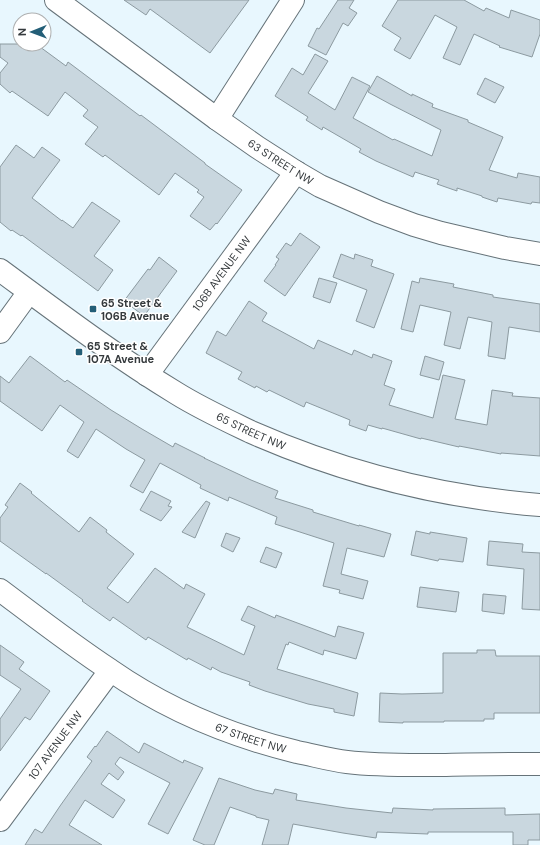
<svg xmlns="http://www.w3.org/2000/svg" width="540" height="845" viewBox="0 0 540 845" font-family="'DM Sans',sans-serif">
  <rect width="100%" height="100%" fill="#e8f7fe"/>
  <path fill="#c9d7df" stroke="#8c9aa0" d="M124,0H249L210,53L150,9L146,15Z
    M338,0H354L349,8L357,13L348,26L343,23L326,55L308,46L317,28L319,29Z
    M398,0H464L484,11L486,8L509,18L511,10L540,20V34L532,57L499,47L500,46L474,34L460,65L443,58L457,27L435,15L410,59L394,50L401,38L382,26Z
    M0,44H36L66,66L68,62L140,116L141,115L205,163V164L242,190L217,224L216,223L210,230L190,216L204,197L197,192L199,190L175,173L159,195L105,155L103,157L85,144L98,127L83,116L88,110L65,92L48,116L12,91L10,93L0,84V73L8,63L0,57Z
    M315,54L328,61L308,93L335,110L352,77L370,86L353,118L393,140L394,139L432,156L441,130L390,104L368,92L377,76L412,96V94L433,104L432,107L468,120V122L503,137L489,170L517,178L518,173L540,177V203L532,202L531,204L498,198L497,202L482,197V196L457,188V191L437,184L439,180L415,172L413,177L376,161L359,152L361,149L323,127L322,130L306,120L308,117L275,96L292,68L303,75Z
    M485,78L504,87L495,103L477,94Z
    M16,145L34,158L42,147L60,160L32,198L62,221V220L73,228L92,202L120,221L94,256L113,270L98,291L22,235L21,236L12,230L11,231L0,222V167Z
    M300,233L320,247L285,296L264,281L276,265H275L279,259L276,257L286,243L291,246Z
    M341,254L354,259L355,254L373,260L371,266L394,274L374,328L356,321L367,290L333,277Z
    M159,257L177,271L144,316L124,301L148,269L150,270Z
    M319,278L337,283L330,303L313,297Z
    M420,278L454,284L453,287L493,295V297L540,304V332L509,327L505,359L488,356L492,322L468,317L460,349L444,345L451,312L420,305L413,332L401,329L412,281L419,283Z
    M249,301L267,313L262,321L314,349L318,340L352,355L354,350L372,358L373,354L392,361L384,385L395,389L389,405L433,418L443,375L465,380L455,419L487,425L492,390L513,393L512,396L540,398V456L501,453V454L459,446V447L421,438V439L382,428V429L368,425L366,431L349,425L350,420L306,402L304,407L269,390L267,392L256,386L255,388L238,379L242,372L206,353L217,331L226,336Z
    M30,356L65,382L67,380L111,410L142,429L173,447L175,443L205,458H204L251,480L278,491L275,498L313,510V512L359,526V525L391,534L384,557L347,548L341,574L368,581L363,599L339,593L340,590L323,586L334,543L275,524L277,517L229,497L228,501L200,488L201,485L160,463L143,493L130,486L145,460L126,449L96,429L78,458L67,451L84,422L60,405L42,431L0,401V376L9,383Z
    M425,356L444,362L439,380L420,375Z
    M20,483L32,492L31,493L79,532L90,517L107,530L106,532L134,554L107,588L128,603L155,568L184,589L186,584L205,594L187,627L244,655L255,626L241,620L248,606L275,618L276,615L335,637L338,626L364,633L356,659L324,650L323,655L289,642L288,645L286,644L277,669L358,693L354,716L334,712V709L308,704L265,691L249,685L250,682L221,672L212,667L211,670L188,658L187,660L148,637L146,640L113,617L110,621L82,601L83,600L46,573V574L0,541V518L8,507L5,505Z
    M151,491L171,501L168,506L172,507L161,521L140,510Z
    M206,501L210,503L195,538L182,532Z
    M416,531L430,534V532L467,538L463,562L439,559L438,561L411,555Z
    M226,533L240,538L233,552L221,546Z
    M489,541L523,544L522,552L540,553V610L522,609L524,569L487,565Z
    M266,547L282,553L276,568L260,562Z
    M420,587L459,592L456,612L417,607Z
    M483,594L506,596L504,614L482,611Z
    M0,645L24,662L19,669L50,691L30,720L25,717L0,751V719L21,689L0,675Z
    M477,650H495L496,656H540V713H494V719H484V721H444V722H403V723L379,722L380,693L402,694L443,693V653H477Z
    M107,731L139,753L144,743L183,763L184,760L203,768L168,834L148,824L170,783L120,757L115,764L124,772L118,780L109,773L101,784L125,800L113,818L85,800L69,825L102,845H25L35,829L42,833L60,806L92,761L87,757L95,746L96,747Z
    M219,778L255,790L273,794L275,789L297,794L296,800L346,808L392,813L393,808L433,810V809L505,808V815L540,814V840H528V845H513V832H428V834L377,832L376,838L343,833L293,824L288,845H262L269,820L256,817V816L230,807L214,845H205L193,840Z"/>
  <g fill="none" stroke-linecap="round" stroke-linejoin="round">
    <defs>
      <g id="minor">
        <path id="s1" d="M56,0L217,119L257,147L296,172L320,186L379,212L414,225L441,233L505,248L540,254"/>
        <path d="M217,119L293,0"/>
        <path id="s2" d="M0,270C57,312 115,356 176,393C200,408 226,420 251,432C342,472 441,497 540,505"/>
        <path d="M0,332L29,292"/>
        <path id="s3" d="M147,375L296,172"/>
        <path id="s4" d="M0,590C36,617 72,645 110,670C166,709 231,736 297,752C313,755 330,760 347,762C380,766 414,765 446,765C478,764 509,764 540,764"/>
        <path id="s5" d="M0,820L110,671"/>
      </g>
    </defs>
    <use href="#minor" stroke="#667379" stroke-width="24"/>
    <use href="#minor" stroke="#fff" stroke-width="22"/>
  </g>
  <g fill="#235e77" stroke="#fff" stroke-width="1.5">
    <rect x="89" y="305" width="8" height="8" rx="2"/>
    <rect x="75" y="348" width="8" height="8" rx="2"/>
  </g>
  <g text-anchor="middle" stroke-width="3" stroke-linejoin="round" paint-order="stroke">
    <g font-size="11" fill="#353a3d" stroke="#fff">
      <text dy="4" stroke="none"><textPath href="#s1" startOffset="277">63 STREET NW</textPath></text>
      <text dy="4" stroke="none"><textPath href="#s3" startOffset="126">106B AVENUE NW</textPath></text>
      <text dy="4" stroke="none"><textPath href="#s2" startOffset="299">65 STREET NW</textPath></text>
      <text dy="4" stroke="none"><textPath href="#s4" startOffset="293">67 STREET NW</textPath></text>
      <text dy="4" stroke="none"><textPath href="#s5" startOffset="93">107 AVENUE NW</textPath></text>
    </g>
    <g font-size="11" font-weight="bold" fill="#353a3d" stroke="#fff" text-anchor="start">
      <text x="101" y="307">65 Street &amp;<tspan x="101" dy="13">106B Avenue</tspan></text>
      <text x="87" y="350">65 Street &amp;<tspan x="87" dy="13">107A Avenue</tspan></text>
    </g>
  </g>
  <g transform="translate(32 32) rotate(269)"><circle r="19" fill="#ffffff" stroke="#aeb0b1"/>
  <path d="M0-3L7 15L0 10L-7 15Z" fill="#235e77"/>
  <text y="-6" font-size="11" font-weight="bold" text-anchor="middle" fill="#353a3d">N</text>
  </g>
</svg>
